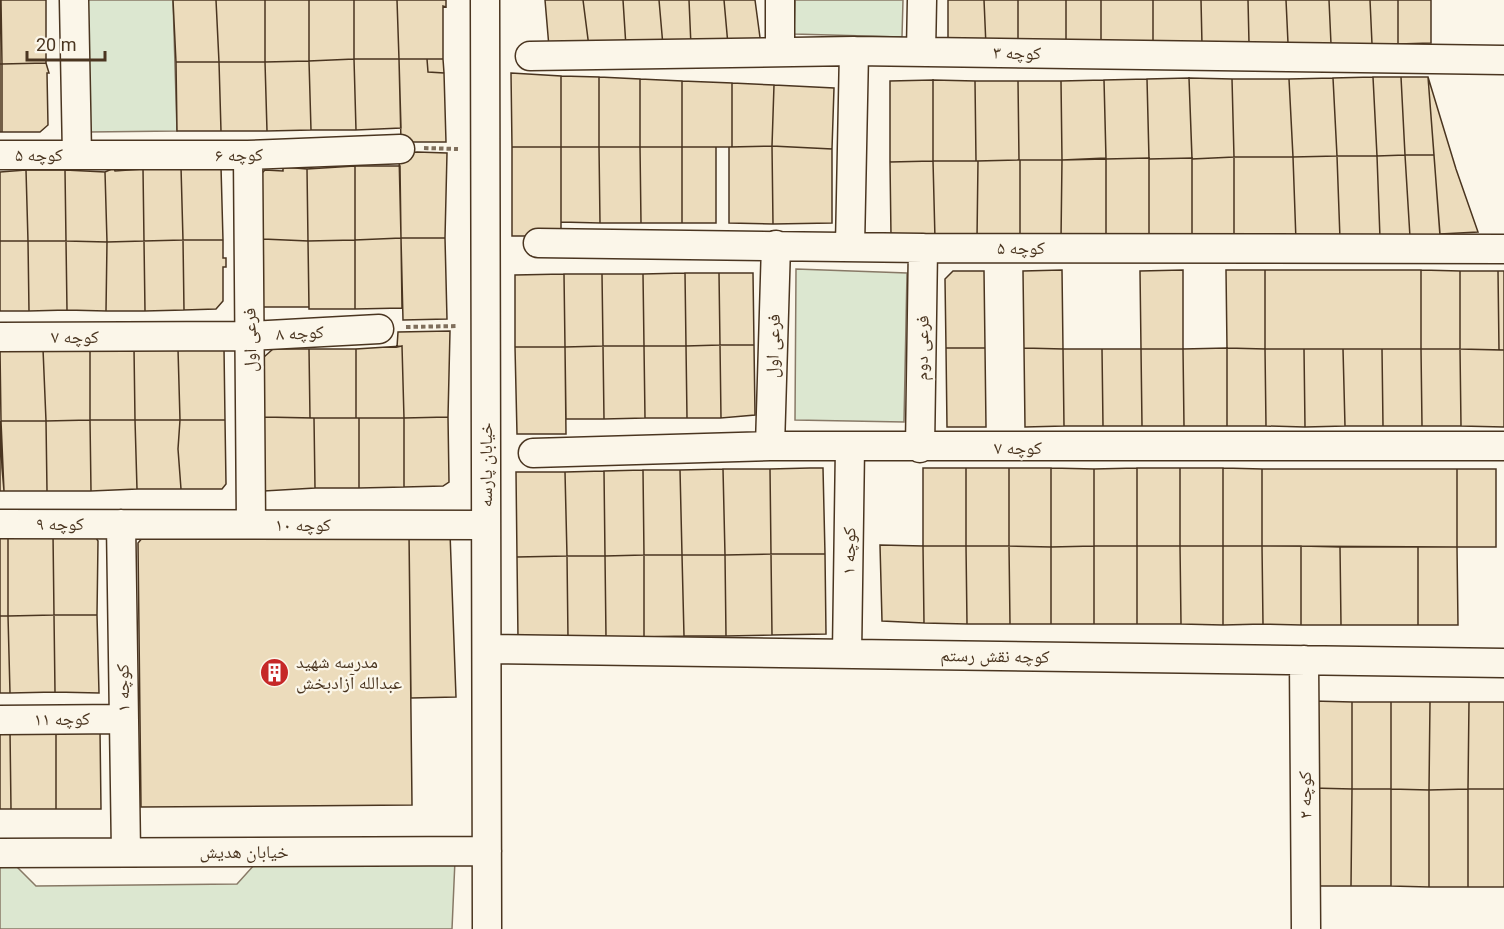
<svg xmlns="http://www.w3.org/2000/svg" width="1504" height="929" viewBox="0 0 1504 929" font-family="Roboto,'Noto Naskh Arabic',sans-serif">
  <rect width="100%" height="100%" fill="#fbf6e9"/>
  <path fill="#dce7d0" stroke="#887966" stroke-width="1.5" d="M83,0H173L177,131L88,132Z
    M795,0H903L902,37L794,34Z
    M796,269L907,273L904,422L795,420Z
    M455,860L452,929H0V864H14L36,886L237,884L256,863Z"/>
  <path fill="#ecdcbc" stroke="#4a3520" stroke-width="1.5" d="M0,0H1L2,64H0Z
    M1,0H46V63L2,64Z
    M173,0H216L219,62H176Z
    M216,0H265V62H219Z
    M265,0H309V61L265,62Z
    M309,0H354V59L309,61Z
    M354,0H397L399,59H354Z
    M397,0H446V7L443,6V59H399Z
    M545,0H583L589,47H549Z
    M583,0H623L626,47H589Z
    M623,0H659L663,46L626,47Z
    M659,0H689L691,46H663Z
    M689,0H724L728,45L691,46Z
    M724,0H755L761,45H728Z
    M948,0H984L986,46L948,39Z
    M984,0H1018V44L986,46Z
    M1018,0H1066V45L1018,44Z
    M1066,0H1101V44L1066,45Z
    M1101,0H1153V45L1101,44Z
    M1153,0H1201L1202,45H1153Z
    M1201,0H1248L1249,43L1202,45Z
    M1248,0H1286L1288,43H1249Z
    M1286,0H1329L1331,44L1288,43Z
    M1329,0H1370L1372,44H1331Z
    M1370,0H1398V44H1372Z
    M1398,0H1431V43L1398,44Z
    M354,59L356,130H311L309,61Z
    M354,59H399L401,128L356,130Z
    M399,59H427L428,72L444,73L446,142H401Z
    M427,59H443L444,73L428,72Z
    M309,61L311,130L267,131L265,62Z
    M176,62H219L221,131H177Z
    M219,62H265L267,131H221Z
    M46,63L49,73H47L48,125L40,132H2V64Z
    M0,64H2V132H0Z
    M511,73L561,76V147H512Z
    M561,76L599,77V147H561Z
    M599,77L640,79V147H599Z
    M1373,77L1377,156H1337L1333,78Z
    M1373,77H1401L1405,155L1377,156Z
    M1401,77H1428L1434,155H1405Z
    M1428,77L1456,169L1478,232L1440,234Z
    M1189,78L1232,79L1234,157L1192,159Z
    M1189,78L1192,158L1149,159L1147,79Z
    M1333,78L1337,156L1293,157L1289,79Z
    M640,79L682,81V147H640Z
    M1147,79L1149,158L1106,159L1104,80Z
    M1232,79H1289L1293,157H1234Z
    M933,80V161L890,162V81Z
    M933,80L975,81L976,161H933Z
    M1104,80L1106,158L1062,160L1061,81Z
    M682,81L732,83V147H682Z
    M975,81H1018L1019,160L976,161Z
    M1018,81H1061L1062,160H1019Z
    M732,83L774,85L772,146L732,147Z
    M774,85L834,88L832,149L772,146Z
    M772,146L773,224L729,223V147Z
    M772,146L832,149V223L773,224Z
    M512,147H561V236H512Z
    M561,147H599L600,223L561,222Z
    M599,147H640L641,223H600Z
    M640,147H682V223H641Z
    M682,147H716V223H682Z
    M417,152L447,153L445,238H401L399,154Z
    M1405,155H1434L1440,236L1410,237Z
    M1405,155L1410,237L1380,238L1377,156Z
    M1337,156H1377L1380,238L1340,239Z
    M1337,156L1340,239L1296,241L1293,157Z
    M1234,157V240H1192V159Z
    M1234,157H1293L1296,241L1234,240Z
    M1149,158V239H1106V159Z
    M1192,158V240L1149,239V159Z
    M1106,159V239H1061L1062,160Z
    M1020,160V239H977L978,161Z
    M1020,160H1062L1061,239H1020Z
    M933,161L935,239L891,236L890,162Z
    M933,161H978L977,239H935Z
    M355,166H400L401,238L355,240Z
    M355,166V240L308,241L307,169Z
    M181,167H221L223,240H183Z
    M181,167L183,240L144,241L143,169Z
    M283,167L307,169L308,241L263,239L261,174L265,170L283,171Z
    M114,168L115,171L143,169L144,241L107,242L105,172Z
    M26,170L28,241H0V172Z
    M26,170H65L66,241H28Z
    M65,170L105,172L107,242L66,241Z
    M401,238H445L447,319L403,320Z
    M401,238L402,308L355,309V240Z
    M263,239L308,241L309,307H260Z
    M183,240L184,310L145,311L144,241Z
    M183,240H223V258H226V267H223V301L216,309L184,310Z
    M355,240V309H309L308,241Z
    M0,241H28L29,311H0Z
    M28,241H66L67,310L29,311Z
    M66,241L107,242L106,311L67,310Z
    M144,241L145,311H106L107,242Z
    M1062,270L1063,349L1024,348L1023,271Z
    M1183,270V349H1141L1140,271Z
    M1226,270H1265V349L1227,348Z
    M1265,270H1421V349H1265Z
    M1421,270L1460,271V349H1421Z
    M953,271H984L985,348H946L945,279Z
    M1460,271H1498L1499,350L1460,349Z
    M1498,271H1504V350H1499Z
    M685,273L686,346H644L643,274Z
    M685,273H719L720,345L686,346Z
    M719,273H753L754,345H720Z
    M564,274H602L603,346L565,347Z
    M564,274L565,347H515V275Z
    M602,274H643L644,346H603Z
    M450,331L448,417L404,418L402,346L397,347L398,332Z
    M720,345H754L755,415L721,418Z
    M720,345L721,418H687L686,346Z
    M402,346L404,418H356V349Z
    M603,346H644L645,418L604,419Z
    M603,346L604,419H566L565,347Z
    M644,346H686L687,418H645Z
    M515,347H565L566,434H517Z
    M90,348V420L46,421L43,349Z
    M90,348H134L135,420H90Z
    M134,348L178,349L180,420H135Z
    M224,348L225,420H180L178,349Z
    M946,348H985L986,427H947Z
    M1024,348L1063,349L1064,426L1025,427Z
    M1227,348V426H1184L1183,349Z
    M1227,348L1265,349L1266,426H1227Z
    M0,349H43L46,421H1Z
    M273,349H309L310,418L264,417V357Z
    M309,349H356V418H310Z
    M1063,349H1102L1103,426H1064Z
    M1102,349H1141L1142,426H1103Z
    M1141,349H1183L1184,426H1142Z
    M1265,349H1304L1305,427L1266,426Z
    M1304,349H1343L1345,426L1305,427Z
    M1343,349H1382L1383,426H1345Z
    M1382,349H1421L1422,426H1383Z
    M1421,349H1460L1461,426H1422Z
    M1460,349L1504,350V427L1461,426Z
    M264,417L314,418L315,488L264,491Z
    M448,417L449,482L443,486L404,487V418Z
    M314,418H359V488H315Z
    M359,418H404V487L359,488Z
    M90,420H135L137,489L91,491Z
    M90,420L91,491H47L46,421Z
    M135,420H180L178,449L181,489H137Z
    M180,420H225L226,484L222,489H181L178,449Z
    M0,421L2,468L4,491H0Z
    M1,421H46L47,491H4Z
    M810,468H823L825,554H771L770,469Z
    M923,468H966V546H923Z
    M966,468H1009V546H966Z
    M1009,468H1051V547L1009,546Z
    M1051,468L1094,469V546L1051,547Z
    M1137,468H1180V546H1137Z
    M1137,468V546H1094V469Z
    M1180,468H1223V546H1180Z
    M1223,468L1262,469V546H1223Z
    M723,469L725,555H682L680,470Z
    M723,469H770L771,554L725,555Z
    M1262,469H1457V547L1262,546Z
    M1457,469H1496V547H1457Z
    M643,470L644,555L605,556L604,471Z
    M643,470H680L682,555H644Z
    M604,471L605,556H567L565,472Z
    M516,472H565L567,556L517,557Z
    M450,533L456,697L411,698L409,534Z
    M53,534L54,615L8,616V536Z
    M53,534L95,536L98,541L97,615H54Z
    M409,534L412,805L141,807L138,543L144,536Z
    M0,536H8V616H0Z
    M880,545L923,546L924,623L882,621Z
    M923,546H966L967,624L924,623Z
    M966,546H1009L1010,624H967Z
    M1009,546L1051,547V624H1010Z
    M1094,546V624H1051V547Z
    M1094,546H1137V624H1094Z
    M1137,546H1180L1181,624H1137Z
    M1180,546H1223V625L1181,624Z
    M1223,546H1262L1263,624L1223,625Z
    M1262,546H1301V625L1263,624Z
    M1301,546L1340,547L1341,625H1301Z
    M1340,547H1418V625H1341Z
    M1418,547H1457L1458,625H1418Z
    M771,554H825L826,634L772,635Z
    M771,554L772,635L726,636L725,555Z
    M644,555H682L684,636L644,637Z
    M644,555V637H606L605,556Z
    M682,555H725L726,636H684Z
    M567,556L568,638H518L517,557Z
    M567,556H605L606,637L568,638Z
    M54,615H97L99,693L55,692Z
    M54,615L55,692L10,693L8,616Z
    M0,616H8L10,693H0Z
    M1313,701L1352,702V789L1312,788Z
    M1352,702H1391V789H1352Z
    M1391,702H1430L1429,790L1391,789Z
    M1430,702H1469L1468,789L1429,790Z
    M1469,702H1504V789H1468Z
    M56,730V809H11L10,731Z
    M56,730H100L101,809H56Z
    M10,731L11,809H0V732Z
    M1312,788L1352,789L1351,886H1321L1312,878Z
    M1352,789H1391V886H1351Z
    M1391,789L1429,790V887L1391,886Z
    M1468,789V887H1429V790Z
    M1468,789H1504V887H1468Z"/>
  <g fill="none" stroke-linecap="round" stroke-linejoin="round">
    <defs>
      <path id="minor" d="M74,0L77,155
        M485,0L487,929
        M780,0V50
        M921,52L922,0
        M530,56L854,51L1504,60
        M0,155H248L400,149
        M248,155L251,524
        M538,243L923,248L1504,249
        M850,246L854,51
        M0,337L249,336L379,329
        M770,446L776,245
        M920,448L923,248
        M533,453L770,446H1504
        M0,524L486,525
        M121,524L126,852
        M487,649L1504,663
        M847,654L850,447
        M1304,660L1306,929
        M0,720L124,719
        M0,853L487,851"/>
    </defs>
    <use href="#minor" stroke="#4a3520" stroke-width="31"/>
    <path stroke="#7f6f5c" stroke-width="4" stroke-dasharray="4.5 3" stroke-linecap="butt" d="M424,148L458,149
      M406,327L458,326"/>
    <use href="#minor" stroke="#fbf6e9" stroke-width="28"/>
  </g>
  <defs>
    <symbol id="building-disc" viewBox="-11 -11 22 22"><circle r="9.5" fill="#c62828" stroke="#fbf6e9"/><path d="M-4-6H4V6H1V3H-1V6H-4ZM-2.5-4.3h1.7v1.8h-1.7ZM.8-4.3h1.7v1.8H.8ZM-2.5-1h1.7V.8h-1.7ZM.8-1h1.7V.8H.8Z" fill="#fff"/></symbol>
  </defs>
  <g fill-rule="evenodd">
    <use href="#building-disc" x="258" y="656" width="33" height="33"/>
  </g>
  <g text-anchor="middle" stroke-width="4.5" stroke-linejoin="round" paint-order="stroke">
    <g font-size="18" fill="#4a3520" stroke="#fbf6e9">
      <text transform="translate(1017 53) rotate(1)" y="6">کوچه ۳</text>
      <text x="39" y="161">کوچه ۵</text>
      <text transform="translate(239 155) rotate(-1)" y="6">کوچه ۶</text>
      <text x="1021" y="254">کوچه ۵</text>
      <text transform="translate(300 333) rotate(-3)" y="6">کوچه ۸</text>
      <text x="75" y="343">کوچه ۷</text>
      <text transform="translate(250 340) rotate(-91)" y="6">فرعی اول</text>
      <text transform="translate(773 346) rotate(-88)" y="6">فرعی اول</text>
      <text transform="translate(922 348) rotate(-89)" y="6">فرعی دوم</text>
      <text x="1018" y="454">کوچه ۷</text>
      <text transform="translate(486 465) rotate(-90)" y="6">خیابان پارسه</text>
      <text x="60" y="530">کوچه ۹</text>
      <text x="303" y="531">کوچه ۱۰</text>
      <text transform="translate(849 551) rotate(-89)" y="6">کوچه ۱</text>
      <text transform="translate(995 656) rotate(1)" y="6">کوچه نقش رستم</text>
      <text transform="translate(123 688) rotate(-91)" y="6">کوچه ۱</text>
      <text transform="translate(62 719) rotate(-1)" y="6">کوچه ۱۱</text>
      <text transform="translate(1305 795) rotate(-90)" y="6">کوچه ۲</text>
      <text x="244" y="858">خیابان هدیش</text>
    </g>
    <g font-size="18" fill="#4a3520" stroke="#fbf6e9" text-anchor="start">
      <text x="296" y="668">مدرسه شهید<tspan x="296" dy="21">عبدالله آزادبخش</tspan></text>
    </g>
  </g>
  <path d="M27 51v9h78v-9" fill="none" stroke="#4a3520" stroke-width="3"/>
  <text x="36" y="51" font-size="18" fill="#4a3520" stroke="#fbf6e9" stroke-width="4.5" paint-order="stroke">20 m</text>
</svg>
